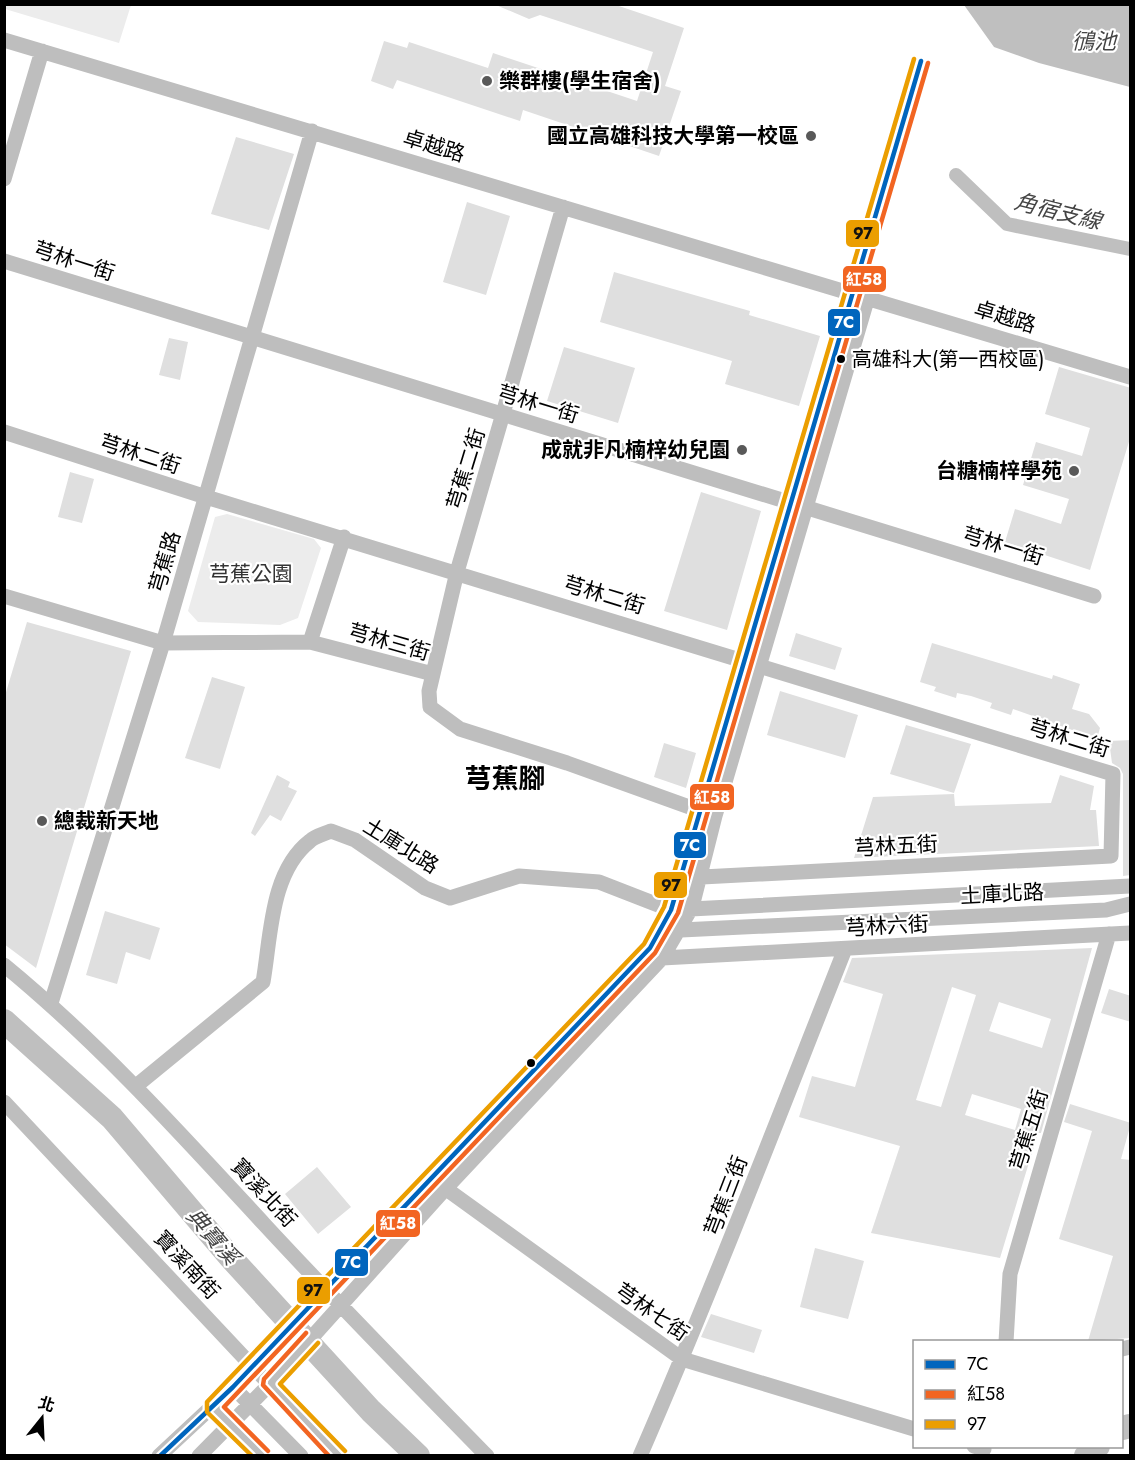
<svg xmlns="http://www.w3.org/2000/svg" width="1135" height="1460" viewBox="0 0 1135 1460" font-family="Jost,'Noto Sans TC',sans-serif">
  <rect width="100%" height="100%" fill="#fff"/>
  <path fill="#ececec" d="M4,5L5,4L131,5L119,43L5,9Z
    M227,514L314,539L321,548L298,618L280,625L198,622L188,611L215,517Z"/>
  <path fill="#bfbfbf" d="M964,5H1130V87L1039,63L994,47Z"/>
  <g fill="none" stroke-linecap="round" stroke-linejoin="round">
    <path stroke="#bfbfbf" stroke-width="14" d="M956,175L1007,224L1130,249"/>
    <path stroke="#bfbfbf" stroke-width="24" d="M4,1021L112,1118L231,1258L371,1411L418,1456
      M1122,1428L1130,1426
      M1086,1456L1098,1446"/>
  </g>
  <path fill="#dfdfdf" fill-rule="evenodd" d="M613,4L684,28L665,86L681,91L659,156L523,110L520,121L397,80L393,89L371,81L384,41L407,48L409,42L488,68L493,53L637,101L653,52L540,15L529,19L496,5Z
    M236,137L294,154L269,230L211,214Z
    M467,202L510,216L486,295L443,282Z
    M614,272L750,311L749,315L820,336L799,406L725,384L732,361L600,322Z
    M169,338L188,342L180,380L159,375Z
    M564,347L635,368L618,423L547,401Z
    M1059,367L1131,388V435L1090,570L1005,542L1015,509L1061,524L1069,499L1023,485L1036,442L1082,456L1090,428L1045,414Z
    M70,472L94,479L82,523L58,517Z
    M701,492L761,511L727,630L664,611Z
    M27,622L131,651L36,968L4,944V699Z
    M796,633L842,648L835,670L789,656Z
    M932,643L1052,679L1053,675L1080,684L1072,709L1089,714L1100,728L1098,735L1089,736L1013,709L1011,715L990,708L992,703L971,696L957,693L956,698L934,691L936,687L920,682Z
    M212,677L245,687L220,769L185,758Z
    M780,691L858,715L845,758L767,735Z
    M906,725L971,744L954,793L890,774Z
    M1131,740V875L1123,876V774L1120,768L1112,763L1109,741Z
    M664,743L696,753L686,788L654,777Z
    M277,775L290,782L288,787L297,791L281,821L270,815L255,836L251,833Z
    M1060,775L1094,786L1090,810H1096L1099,846L854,858L873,797L954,794L955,806L1051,803Z
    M105,911L160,928L150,960L126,952L117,984L86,975Z
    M1092,948L1041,1133H1038L1000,1258L871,1233L900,1146L799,1117L812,1076L855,1087L883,994L843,982L852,958ZM952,987L976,995L941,1107L916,1100ZM999,1002L1051,1019L1042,1048L989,1031ZM972,1094L1021,1109L1015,1130L965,1115Z
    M1109,989L1131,996V1022L1101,1013Z
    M1070,1104L1131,1123L1121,1159L1131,1160V1338L1088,1341L1113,1256L1059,1239L1092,1131L1064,1122Z
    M317,1167L351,1207L318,1234L285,1194Z
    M815,1248L864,1261L848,1319L800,1307Z
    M711,1314L762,1330L754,1353L701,1337Z"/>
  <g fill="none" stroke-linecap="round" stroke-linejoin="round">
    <path stroke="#bebebe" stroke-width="15" d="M4,40L1130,377
      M4,179L42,51
      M4,261L1094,596
      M4,432L206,497L1113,774L1111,856L683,878
      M4,596L163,643L310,642L433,674L429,691L430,707L460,729L567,763L706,813
      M310,642L344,537
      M433,674L457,572L563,207
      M678,924L681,930L1106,910L1130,904
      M658,954L662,958L1130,933
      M4,965C99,1043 181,1134 264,1224C337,1303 412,1379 487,1456
      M51,1003L163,643L312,131
      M136,1086L263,982C271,937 270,872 310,841C315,836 324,834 331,831L355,840L425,888L450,898L519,876L599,882L671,910L1130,886
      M4,1102L253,1367L340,1456
      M438,1183L682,1359L914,1429
      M1006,1342L1010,1274L1109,934
      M1122,1349L1130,1347
      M233,1387L301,1456
      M213,1407L263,1456
      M974,1446L984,1449
      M159,1456L233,1387L650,948L671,910L683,878L699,810L852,293
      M199,1456L270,1384L445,1189L662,958L692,907L715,816L868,297
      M640,1456C713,1288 778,1118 845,949"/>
    <defs>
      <path id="bus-1" d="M160,1456L233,1387L650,948L671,910L921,61"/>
      <path id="bus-2" d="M306,1333L264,1379L263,1385L329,1456
        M268,1451L224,1407L655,953L678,913L928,63"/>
      <path id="bus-3" d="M318,1343L280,1384L345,1451
        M252,1456L207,1412V1402L644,944L664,907L914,59"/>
    </defs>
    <use href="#bus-1" stroke="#fff" stroke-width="9"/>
    <use href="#bus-2" stroke="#fff" stroke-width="9"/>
    <use href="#bus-3" stroke="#fff" stroke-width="9"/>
    <use href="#bus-1" stroke="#0065bd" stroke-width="4.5"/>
    <use href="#bus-2" stroke="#f26522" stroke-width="4.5"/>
    <use href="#bus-3" stroke="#eb9e00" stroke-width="4.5"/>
  </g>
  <g fill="#595959" stroke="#fff" stroke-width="2">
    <circle cx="487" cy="81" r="6"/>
    <circle cx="811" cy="136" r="6"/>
    <circle cx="742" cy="450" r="6"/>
    <circle cx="1074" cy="471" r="6"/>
    <circle cx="42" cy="821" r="6"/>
  </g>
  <g fill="#000" stroke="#fff" stroke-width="2">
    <circle cx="841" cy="359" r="5"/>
    <circle cx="531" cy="1063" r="5"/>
  </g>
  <g text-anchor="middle" stroke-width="4.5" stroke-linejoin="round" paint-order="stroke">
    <g font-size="20" fill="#000" stroke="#fff" text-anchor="start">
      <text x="852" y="366">高雄科大(第一西校區)</text>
    </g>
    <g font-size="21" font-weight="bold" fill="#000" stroke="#fff" text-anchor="end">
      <text x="499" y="88" text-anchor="start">樂群樓(學生宿舍)</text>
      <text x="799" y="143">國立高雄科技大學第一校區</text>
      <text x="730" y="457">成就非凡楠梓幼兒園</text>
      <text x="1062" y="478">台糖楠梓學苑</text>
      <text x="54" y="828" text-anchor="start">總裁新天地</text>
    </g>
    <g font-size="21" fill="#000" stroke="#fff">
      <text transform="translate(434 146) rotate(17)" y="7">卓越路</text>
      <text transform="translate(74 261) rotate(18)" y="7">芎林一街</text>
      <text transform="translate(1005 317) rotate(17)" y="7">卓越路</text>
      <text transform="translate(538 404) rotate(17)" y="7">芎林一街</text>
      <text transform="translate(140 454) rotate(18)" y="7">芎林二街</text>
      <text transform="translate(466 469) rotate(-73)" y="7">芎蕉二街</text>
      <text transform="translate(1003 546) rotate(17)" y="7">芎林一街</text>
      <text transform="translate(165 562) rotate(-74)" y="7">芎蕉路</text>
      <text transform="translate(604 595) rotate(17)" y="7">芎林二街</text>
      <text transform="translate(389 642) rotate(16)" y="7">芎林三街</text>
      <text transform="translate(1069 738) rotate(17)" y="7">芎林二街</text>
      <text transform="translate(401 846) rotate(32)" y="7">土庫北路</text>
      <text transform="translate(896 846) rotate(-3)" y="7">芎林五街</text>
      <text transform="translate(1002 894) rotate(-3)" y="7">土庫北路</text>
      <text transform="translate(887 926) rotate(-3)" y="7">芎林六街</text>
      <text transform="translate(1029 1130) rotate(-73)" y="7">芎蕉五街</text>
      <text transform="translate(264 1193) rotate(47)" y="7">寶溪北街</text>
      <text transform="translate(726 1196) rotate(-69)" y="7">芎蕉三街</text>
      <text transform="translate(187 1265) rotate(47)" y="7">寶溪南街</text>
      <text transform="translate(652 1312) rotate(35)" y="7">芎林七街</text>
    </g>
    <g font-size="21" fill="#333" stroke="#fff">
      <text x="251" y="581">芎蕉公園</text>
    </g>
    <g font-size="22" font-style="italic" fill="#444" stroke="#fff">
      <text x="1094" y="49">鴴池</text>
      <text transform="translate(1058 211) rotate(14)" y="8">角宿支線</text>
      <text transform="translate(213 1236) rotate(49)" y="8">典寶溪</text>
    </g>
    <g font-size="27" font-weight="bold" fill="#000" stroke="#fff">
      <text x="505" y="788">芎蕉腳</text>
    </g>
  </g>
  <g stroke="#fff" stroke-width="2">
    <rect x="845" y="219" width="35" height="29" rx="6" fill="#eb9e00"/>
    <rect x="842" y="265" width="45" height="28" rx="6" fill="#f26522"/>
    <rect x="827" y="308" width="34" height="29" rx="6" fill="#0065bd"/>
    <rect x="689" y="783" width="46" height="28" rx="6" fill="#f26522"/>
    <rect x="673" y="831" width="34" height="28" rx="6" fill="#0065bd"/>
    <rect x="653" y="871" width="35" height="28" rx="6" fill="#eb9e00"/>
    <rect x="375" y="1209" width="46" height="29" rx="6" fill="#f26522"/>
    <rect x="334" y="1248" width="35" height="29" rx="6" fill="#0065bd"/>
    <rect x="296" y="1276" width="35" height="29" rx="6" fill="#eb9e00"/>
  </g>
  <g font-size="16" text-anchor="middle" font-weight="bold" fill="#fff">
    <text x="864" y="285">紅58</text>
    <text x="844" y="328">7C</text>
    <text x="712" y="803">紅58</text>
    <text x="690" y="851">7C</text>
    <text x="398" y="1229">紅58</text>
    <text x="351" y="1268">7C</text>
  </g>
  <g font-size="16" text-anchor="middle" font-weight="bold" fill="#111">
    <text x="863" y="239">97</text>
    <text x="671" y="891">97</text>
    <text x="313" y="1296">97</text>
  </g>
  <rect width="1135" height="1460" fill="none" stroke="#000000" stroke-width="12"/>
  <rect x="913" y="1340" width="210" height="108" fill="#ffffff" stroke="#999999" stroke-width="1.5"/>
  <rect x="925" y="1360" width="30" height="9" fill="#0065bd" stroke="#999999" stroke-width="1.5"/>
  <text x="967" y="1370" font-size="18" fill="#000000">7C</text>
  <rect x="925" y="1390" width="30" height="9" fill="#f26522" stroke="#999999" stroke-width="1.5"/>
  <text x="967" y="1400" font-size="18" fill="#000000">紅58</text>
  <rect x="925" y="1420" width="30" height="9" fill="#eb9e00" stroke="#999999" stroke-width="1.5"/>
  <text x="967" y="1430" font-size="18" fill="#000000">97</text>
  <g transform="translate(42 1418) rotate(18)" stroke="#ffffff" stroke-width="4.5" paint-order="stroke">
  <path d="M0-4.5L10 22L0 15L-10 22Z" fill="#000000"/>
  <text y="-9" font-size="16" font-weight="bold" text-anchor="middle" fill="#000000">北</text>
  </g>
</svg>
